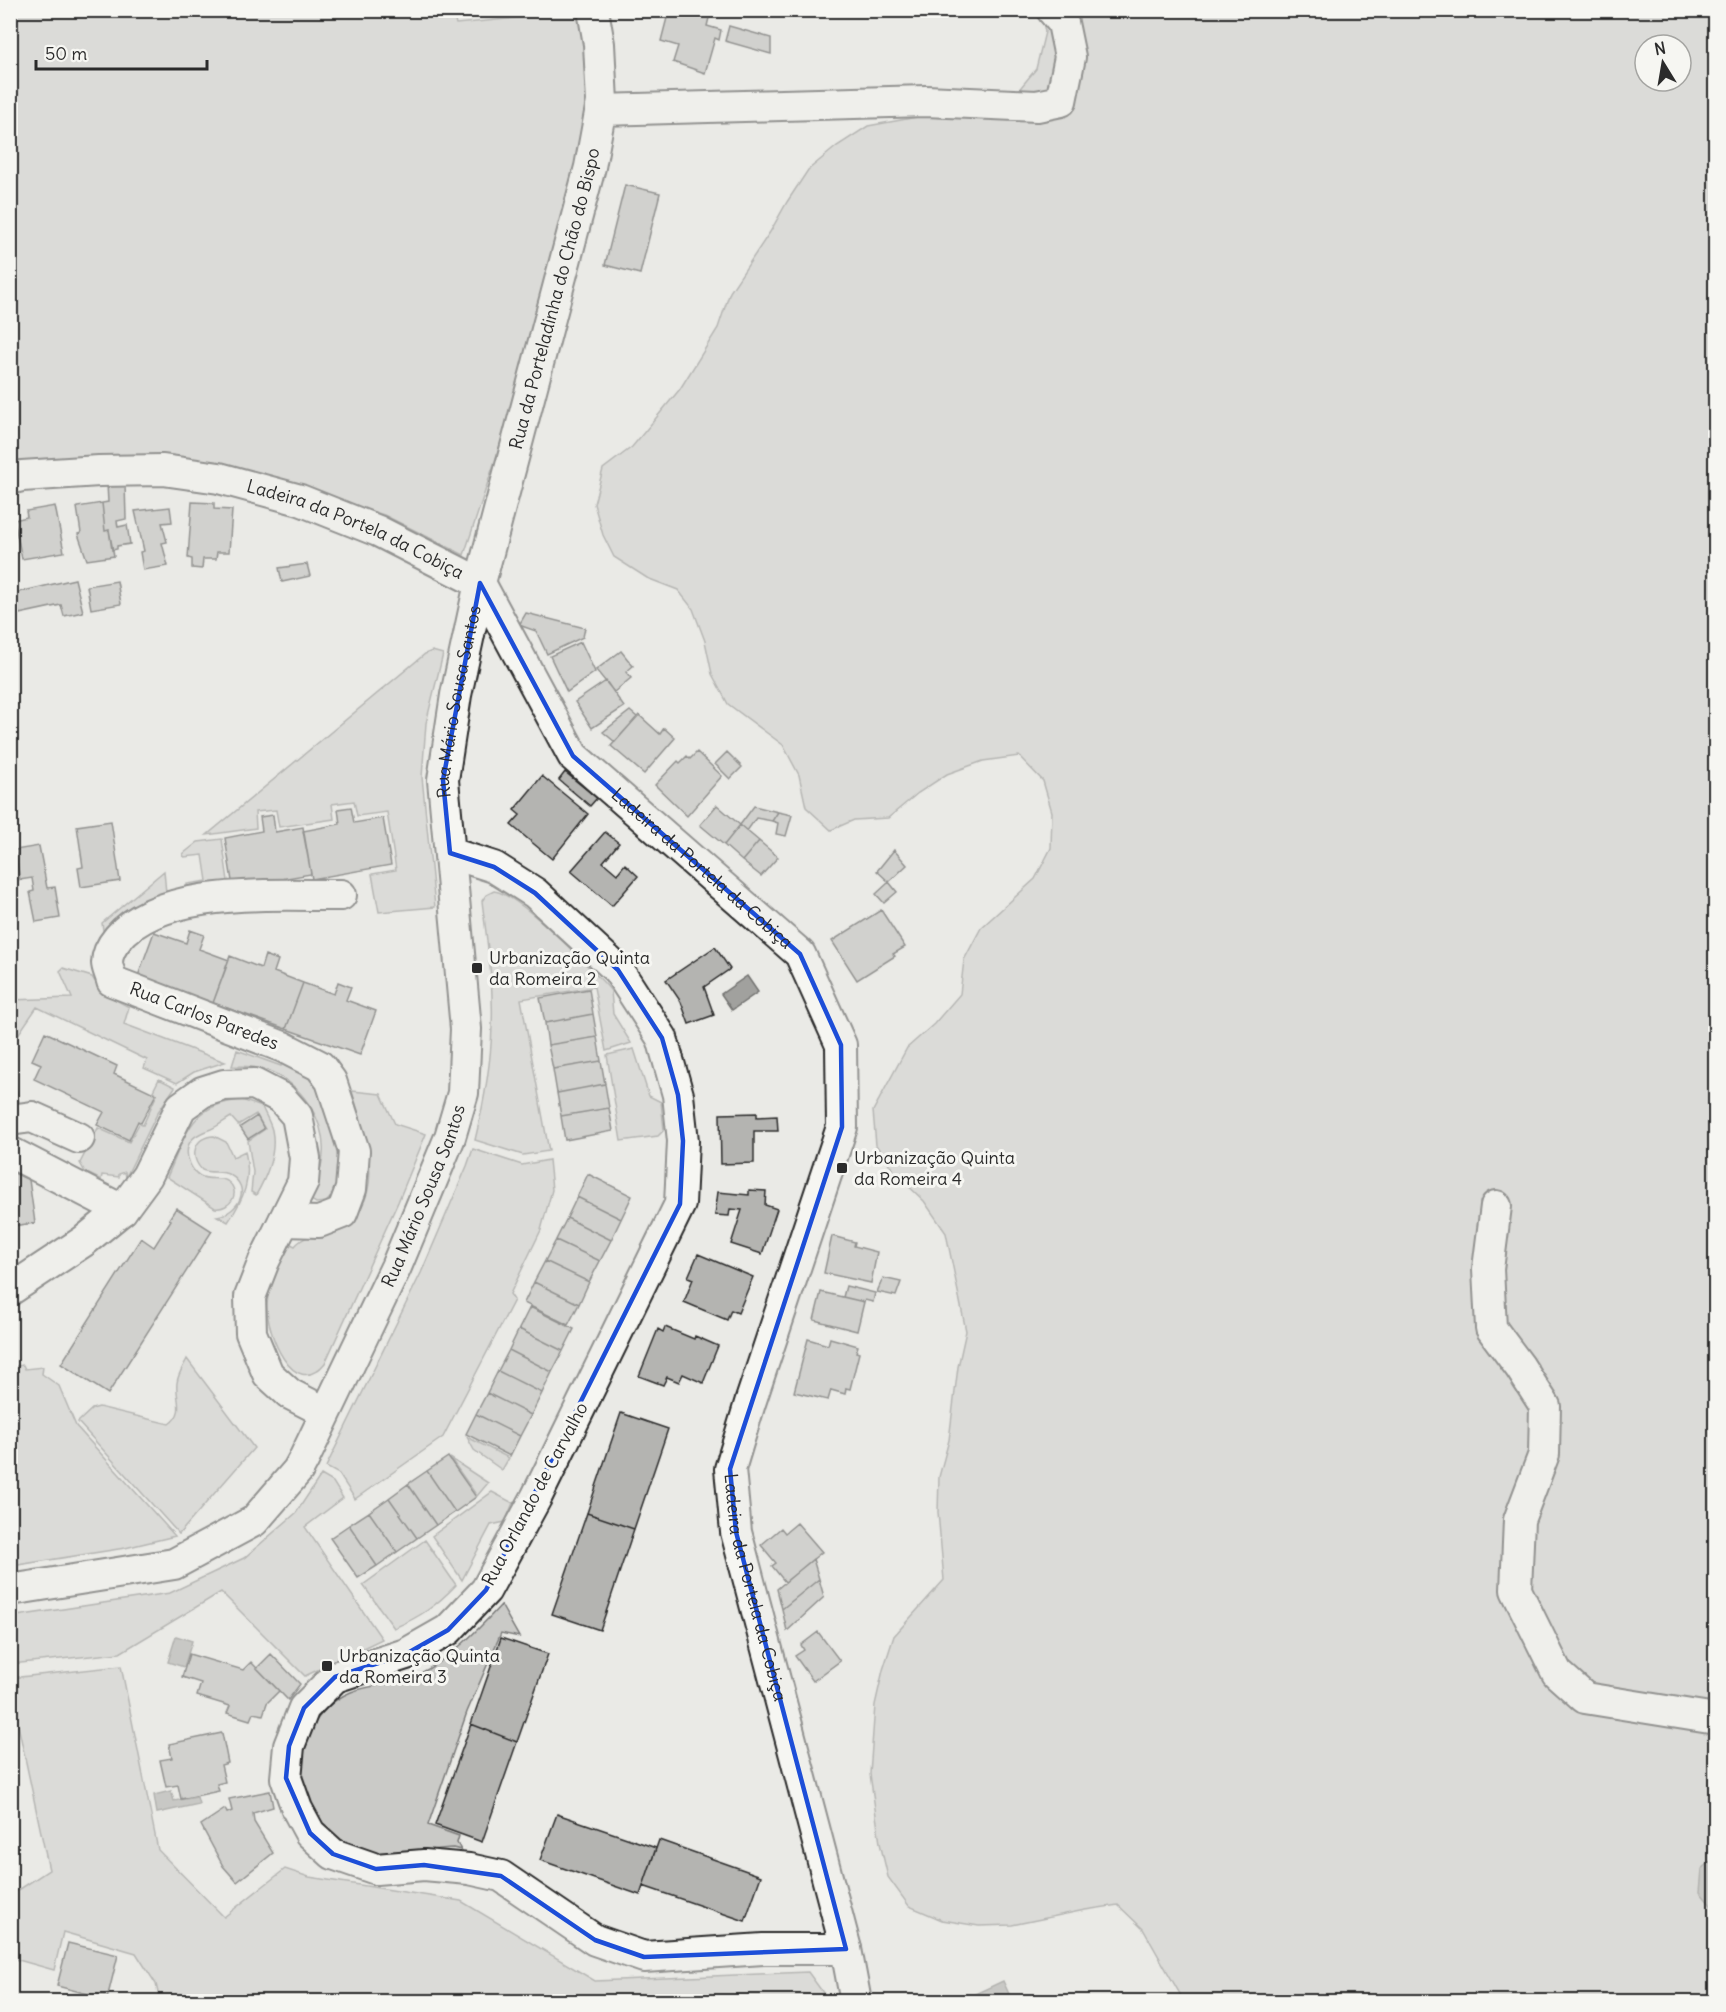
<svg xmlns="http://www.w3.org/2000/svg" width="1726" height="2012" viewBox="0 0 1726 2012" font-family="Delius,sans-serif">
  <rect width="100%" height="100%" fill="#eaeae6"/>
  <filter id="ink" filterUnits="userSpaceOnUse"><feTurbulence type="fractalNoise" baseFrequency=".0167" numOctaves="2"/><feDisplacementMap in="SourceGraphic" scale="12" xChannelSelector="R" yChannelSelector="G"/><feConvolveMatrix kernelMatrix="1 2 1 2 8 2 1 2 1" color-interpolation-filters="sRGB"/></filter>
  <g filter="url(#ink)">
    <path fill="#cacac7" stroke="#7a7a79" stroke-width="1.5" fill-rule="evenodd" d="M452,10L456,24L587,11L589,101L577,164L511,412L464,555L384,515L222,466L11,468L10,11Z
      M1041,11H1715V2001H1184L1143,1929L1118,1905L1085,1910L1012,1925L979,1926L942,1920L909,1906L888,1877L880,1843L870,1774L875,1705L883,1670L894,1636L944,1580L938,1512L939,1477L949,1440L958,1367L966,1331L946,1233L924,1201L896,1174L876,1145L873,1111L907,1048L934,1024L960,994L964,960L981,928L1035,879L1051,848L1052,812L1043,781L1019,756L983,761L947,774L918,793L888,818L854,820L831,830L806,807L799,775L783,745L728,704L712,674L705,641L693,609L678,590L647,578L614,557L603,535L594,504L603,469L632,447L680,389L718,328L730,292L770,232L787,202L808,170L837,146L868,126L978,106L1012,98L1036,69L1045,32ZM1645,45H1681V81H1645Z
      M432,651L443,654L426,723L422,777L435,907L379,912L372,874L396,870L387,812L357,816L354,801L332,804L334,819L279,827L276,810L255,812L256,828L207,835L425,654Z
      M222,839L229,888L188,889L187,884L207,881L203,855L184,857L183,854L198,842Z
      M164,871L166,893L164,896C142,905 120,912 105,932L103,930L102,923Z
      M494,891C519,894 586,964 606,985L611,991L613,1014L631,1043L606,1051L594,987L521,999L549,1151L523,1155L475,1140C484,1103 491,1065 492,1026C494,984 487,942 482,901L486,895Z
      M63,968L92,977C101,993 113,999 129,1007L124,1024L225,1062L194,1072L177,1083L144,1068L147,1060L37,1007L11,1045L10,1000L72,998L60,971Z
      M634,1049L649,1096L661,1102L664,1130L658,1136L621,1141L607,1055Z
      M237,1050L281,1066L283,1061L309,1074L323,1097L341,1169L336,1192L326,1202L316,1203L311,1200C314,1185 322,1171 323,1155C326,1120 301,1084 269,1071C257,1066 244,1066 232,1066Z
      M159,1079L175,1087L158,1112L126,1177L125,1172L119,1174V1177L102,1175L101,1180L85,1172L80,1163L98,1128L129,1142L139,1124L143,1125L157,1094L153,1091Z
      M352,1091L381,1094L395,1124L426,1134L398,1202L325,1363C293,1402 266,1332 267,1305C268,1283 280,1263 291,1244L295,1246C307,1232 322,1237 337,1229C391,1202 365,1135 352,1091Z
      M242,1100L262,1107C265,1114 270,1122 272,1130C277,1153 267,1176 256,1195L251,1192L253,1172L248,1141L265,1129L256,1114L238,1125L231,1117C224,1121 218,1126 211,1129C197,1134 184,1140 188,1158C190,1166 193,1172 200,1176C209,1181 219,1176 227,1181C242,1191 231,1210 215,1208L167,1177C186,1136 189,1104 242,1100Z
      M214,1136L226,1142L233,1157L245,1151C252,1179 244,1199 228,1222L217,1216C239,1213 252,1187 230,1175C221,1170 211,1174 202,1170C189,1156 194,1137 214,1136Z
      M473,1149L522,1165L549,1160L552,1190L541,1230L510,1294L514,1300L443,1437L355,1499L339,1474L326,1467L421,1273L467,1166Z
      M187,1359L254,1448L179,1534L78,1422L92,1409L99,1407L169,1424C186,1412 175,1399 177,1383C178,1374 183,1367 187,1359Z
      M23,1365L25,1369L43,1367L42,1374L59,1386L76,1426L175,1536L125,1548L11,1566V1367Z
      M467,1437L509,1458L502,1470L474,1450Z
      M450,1458L488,1483L477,1496Z
      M321,1475L333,1482L343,1498L305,1527L382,1639L305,1676L221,1592L120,1653L11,1664L10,1617L170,1593L244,1558L296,1513Z
      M492,1492L513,1503L505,1522L491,1525L462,1580L432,1536Z
      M425,1540L456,1585C436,1606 420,1617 394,1628L363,1585Z
      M501,1605L519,1637L501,1633L467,1712L428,1825L459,1836L457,1843L461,1850L453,1848C426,1850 397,1855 370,1853C358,1852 331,1837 322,1827C318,1823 316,1816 313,1812C287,1770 306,1710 351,1692C373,1684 396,1685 417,1675C450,1659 477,1631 501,1605Z
      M121,1666L158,1850L224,1917L285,1869L309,1877L461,1901L595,1981L808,1972L829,2001H160L156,1984L136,1953L63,1932L54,1970L11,1958V1895L49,1870L11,1692V1678Z"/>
    <path fill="#a1a19e" stroke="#727270" stroke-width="1.5" d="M747,976L758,992L732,1010L721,994Z
      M176,1636L192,1641L184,1667L168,1662Z
      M171,1791L174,1801L197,1797L199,1804L157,1813L154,1795Z
      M1715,1858V1910L1700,1892L1702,1869Z
      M1003,1981L1009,1994L993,2001H979L975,1994Z"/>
    <path fill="#b4b4b1" stroke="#2b2b2b" stroke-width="1.5" d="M669,10H697L710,14L707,26L721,30L719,40L715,38L705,73L673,62L678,46L661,41Z
      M729,26L771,38V54L725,41Z
      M625,185L660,193L640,274L605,265Z
      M107,484H125L126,519L117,521L118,527L127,525L130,544L117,546V549L112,550L109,530L105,531L102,503L108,502Z
      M192,502L214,503V509L232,510L229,552H217L216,559H203L202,569L192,568V559L188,558Z
      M102,503L105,531L109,530L114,556L87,560L78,534L81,533L77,507Z
      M55,506L64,552L22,559L14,520L27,517L26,511Z
      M170,507L172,522L162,523L167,542L162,543L168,566L143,570L140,552L144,551L135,511Z
      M307,564L310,576L282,582L279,568Z
      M75,579L83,612L64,616L61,605L19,614L15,593Z
      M117,581L121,604L91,609L87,586Z
      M526,613L585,628L583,637L547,654L536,631L519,625Z
      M581,642L595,672L567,692L550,656Z
      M621,651L633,666L626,672L631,678L614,692L596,670Z
      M606,681L624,707L592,728L575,702Z
      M630,711L637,717L615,742L603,732Z
      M639,715L660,734L664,728L675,738L644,774L611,746Z
      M697,752L722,776L687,816L655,785L678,761L680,763L687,756L690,759Z
      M727,752L742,767L730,779L715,764Z
      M565,772L597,798L590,806L559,780Z
      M542,776L588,814L552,859L511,825L520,815L514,810Z
      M717,805L740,825L724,845L700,825Z
      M754,806L778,812L772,821L756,818L747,831L740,825Z
      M351,807L354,823L383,818L391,865L312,879L303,831L340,824L338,809Z
      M778,812L792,815L786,836L776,834L778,823L772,821Z
      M273,815L275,832L303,827L311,874L233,887L225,838L262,831L260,817Z
      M111,821L120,881L81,887L78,868L83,867L77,826Z
      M740,825L759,841L742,861L724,845Z
      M605,832L619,843L603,862L617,874L625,864L638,876L612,906L571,871Z
      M759,841L778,857L761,876L742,861Z
      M39,846L47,888L55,887L60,918L36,922L30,892L34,891L32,878L20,880L15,850Z
      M894,850L907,865L889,882L877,871Z
      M889,882L897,892L884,903L876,894Z
      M881,910L905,947L893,954L895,956L857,980L832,941Z
      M190,930L204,935L199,949L229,960L213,1003L138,976L154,932L186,943Z
      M715,947L730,969L704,987L714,1015L689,1024L681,1002L666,980Z
      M265,955L278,960L274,972L303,983L286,1029L213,1003L230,956L261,968Z
      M338,982L351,987L346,1000L376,1011L360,1055L286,1029L303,983L334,994Z
      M589,989L593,1014L545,1023L540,998Z
      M593,1014L597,1037L548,1045L545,1023Z
      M45,1032L117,1066L114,1074L156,1094L141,1123L138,1121L129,1140L97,1125L104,1112L34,1079L41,1064L32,1060Z
      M597,1037L601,1061L553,1069L548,1045Z
      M10,1055L19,1103L10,1105Z
      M601,1061L605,1084L557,1093L553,1069Z
      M605,1084L609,1108L561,1116L557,1093Z
      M609,1108L613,1131L565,1140L561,1116Z
      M757,1113V1117L777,1116L778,1131H754V1163L721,1164L720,1114Z
      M257,1116L264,1129L248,1139L240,1127Z
      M10,1171L29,1180L35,1223L12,1226L13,1238L10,1239Z
      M588,1174L632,1196L621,1219L577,1197Z
      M749,1190L766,1191L765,1205L777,1209L762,1254L731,1244L742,1210L730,1209L729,1216L715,1215L718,1192L749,1195Z
      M577,1197L621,1219L611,1240L567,1218Z
      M176,1208L212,1231L108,1394L61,1364L141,1238L154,1247L171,1220L169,1219Z
      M567,1218L611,1240L600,1261L556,1240Z
      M832,1236L855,1242L854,1246L877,1252L871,1283L824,1273Z
      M556,1240L600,1261L589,1282L545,1261Z
      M698,1254L753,1277L738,1313L731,1310L727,1320L684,1302L693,1279L688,1277Z
      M545,1261L589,1282L579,1304L534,1282Z
      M883,1278L901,1282L896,1296L877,1292Z
      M534,1282L579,1304L568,1325L524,1303Z
      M846,1286L875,1293L873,1302L865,1300L864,1302L843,1297Z
      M821,1292L864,1302L857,1331L814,1320Z
      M530,1307L574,1329L563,1351L519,1329Z
      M665,1327L694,1339L695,1336L718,1346L703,1383L683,1374L679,1382L667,1377L663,1385L639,1376L658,1329L663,1332Z
      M519,1329L563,1351L552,1372L509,1350Z
      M830,1338L858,1346L856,1352L859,1353L850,1389L846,1388L845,1394L831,1390L828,1400L794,1392L808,1339L828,1345Z
      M509,1350L552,1372L542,1393L498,1371Z
      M498,1371L542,1393L531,1415L487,1393Z
      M487,1393L531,1415L520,1436L476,1414Z
      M621,1413L668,1429L634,1529L587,1513Z
      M476,1414L520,1436L510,1456L466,1434Z
      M448,1457L476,1497L455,1512L427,1471Z
      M427,1471L455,1512L436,1525L408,1484Z
      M408,1484L436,1525L417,1538L389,1498Z
      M389,1498L417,1538L397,1552L369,1512Z
      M369,1512L397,1552L377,1566L349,1525Z
      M587,1513L634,1529L600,1630L552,1614Z
      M797,1523L822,1552L785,1582L772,1566L776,1563L761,1545L781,1528L785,1533Z
      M349,1525L377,1566L358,1578L330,1538Z
      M813,1559L819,1579L782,1609L777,1589Z
      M819,1579L824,1597L787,1631L782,1609Z
      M818,1632L840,1661L813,1681L795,1656L804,1650L801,1645Z
      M501,1638L548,1654L517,1742L471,1724Z
      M189,1654L243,1670L251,1662L279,1691L267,1703L263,1715L253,1713L250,1720L227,1713L230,1706L197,1696L201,1683L182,1677Z
      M271,1654L300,1684L288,1700L257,1668Z
      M471,1724L517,1742L482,1842L435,1825Z
      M222,1733L228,1763L221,1765L225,1782L217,1784L219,1791L181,1799L178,1785L166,1787L160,1760L172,1758L169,1744Z
      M270,1791L273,1807L253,1813L254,1822L273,1853L237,1882L223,1866L201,1825L225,1809L227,1813L232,1811L229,1799Z
      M557,1814L656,1848L640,1895L540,1860Z
      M659,1840L761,1876L745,1921L643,1886Z
      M68,1943L118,1955L107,1999L57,1986Z"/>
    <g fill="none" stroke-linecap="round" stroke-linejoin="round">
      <defs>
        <g id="minor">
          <path d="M601,110L926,101L1037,106L1061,101L1070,57L1063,23L1052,10"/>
          <path id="s1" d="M10,479L22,476L99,471L163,470L219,478L300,500L378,531L480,583L573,756L800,954L841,1045L842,1127L750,1403L730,1469L736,1532L846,1949L856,2002"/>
          <path d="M450,853L494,867L535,893L618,970L662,1038L678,1095L683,1141L680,1204L536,1498L486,1590L448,1630L406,1654L335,1677L304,1708L289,1746L286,1778L297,1809L310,1833L333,1854L376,1869L424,1865L469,1869L501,1876L595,1940L644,1957L763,1949H846"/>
          <path d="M10,1120L32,1117L79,1138"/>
          <path d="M10,1152L122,1210"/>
          <path d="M1496,1206L1488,1269L1491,1328L1520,1367L1545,1406L1544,1454L1519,1520L1516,1590L1557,1673L1585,1698L1716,1719"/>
          <path d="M284,1221L319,1222L342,1213L351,1189L354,1151L331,1081L320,1066L283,1047L112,981C111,975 107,968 107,963C107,954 113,944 118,938C161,886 278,896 341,895"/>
          <path d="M10,1290L84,1241L122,1210L147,1176L181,1107L202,1092L224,1085L254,1084L281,1098L297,1116L305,1158L303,1182L264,1261L250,1297L251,1333L268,1374L290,1394L325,1412"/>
          <path id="s2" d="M10,1590L174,1564L254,1521L298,1470L304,1459L396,1267L450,1137L463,1093L466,1029L443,780L456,695L480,583L590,167L602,102L599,44L593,10"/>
        </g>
      </defs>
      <use href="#minor" stroke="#2b2b2b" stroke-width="34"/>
      <use href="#minor" stroke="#f6f6f2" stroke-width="30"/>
    </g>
  </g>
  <path d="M0 0H1726V2012H0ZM480,583L573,756L800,954L841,1045L842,1127L730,1469L736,1532L846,1949L644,1957L595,1940L501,1876L424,1865L376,1869L333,1854L310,1833L286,1778L289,1746L304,1708L335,1677L406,1654L448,1630L486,1590L680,1204L683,1141L678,1095L662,1038L618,970L535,893L494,867L450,853L443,780Z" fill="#eaeae6" fill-opacity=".55" fill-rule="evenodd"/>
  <path fill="none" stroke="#1d4ed8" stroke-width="4.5" stroke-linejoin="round" d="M480,583L573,756L800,954L841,1045L842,1127L730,1469L736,1532L846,1949L644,1957L595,1940L501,1876L424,1865L376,1869L333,1854L310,1833L286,1778L289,1746L304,1708L335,1677L406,1654L448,1630L486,1590L680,1204L683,1141L678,1095L662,1038L618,970L535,893L494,867L450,853L443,780Z"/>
  <g fill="#2b2b2b" stroke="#f6f6f2" stroke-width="2">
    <rect x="471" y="962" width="12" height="12" rx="3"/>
    <rect x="836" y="1162" width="12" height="12" rx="3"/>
    <rect x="321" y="1660" width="12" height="12" rx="3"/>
  </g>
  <g text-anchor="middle" stroke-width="6" stroke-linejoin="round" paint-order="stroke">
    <g font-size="18" fill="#2b2b2b" stroke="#f6f6f2">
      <text dy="6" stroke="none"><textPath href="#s2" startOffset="1545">Rua da Porteladinha do Chão do Bispo</textPath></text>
      <text dy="6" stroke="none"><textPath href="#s1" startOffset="356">Ladeira da Portela da Cobiça</textPath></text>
      <text dy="6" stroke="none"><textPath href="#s2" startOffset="1130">Rua Mário Sousa Santos</textPath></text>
      <text dy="6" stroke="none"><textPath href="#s1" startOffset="860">Ladeira da Portela da Cobiça</textPath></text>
      <text transform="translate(204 1016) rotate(21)" y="6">Rua Carlos Paredes</text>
      <text dy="6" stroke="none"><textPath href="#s2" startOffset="626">Rua Mário Sousa Santos</textPath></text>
      <text transform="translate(535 1494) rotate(-62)" y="6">Rua Orlando de Carvalho</text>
      <text dy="6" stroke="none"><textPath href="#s1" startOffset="1653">Ladeira da Portela da Cobiça</textPath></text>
    </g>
    <g font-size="18" fill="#2b2b2b" stroke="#f6f6f2" text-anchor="start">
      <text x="489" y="964">Urbanização Quinta<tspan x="489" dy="21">da Romeira 2</tspan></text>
      <text x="854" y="1164">Urbanização Quinta<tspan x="854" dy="21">da Romeira 4</tspan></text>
      <text x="339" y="1662">Urbanização Quinta<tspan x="339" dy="21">da Romeira 3</tspan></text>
    </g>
  </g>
  <rect width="1726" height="2012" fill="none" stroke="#f6f6f2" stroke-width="36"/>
  <rect x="18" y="18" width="1690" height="1976" fill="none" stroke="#2b2b2b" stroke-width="2" filter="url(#ink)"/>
  <g transform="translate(1663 63) rotate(349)"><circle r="28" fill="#f6f6f2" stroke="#a5a5a2" stroke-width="1.5"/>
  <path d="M0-4.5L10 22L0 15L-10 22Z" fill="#2b2b2b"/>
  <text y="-9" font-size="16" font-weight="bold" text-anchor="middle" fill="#2b2b2b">N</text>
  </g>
  <path d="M36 60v9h171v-9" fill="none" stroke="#2b2b2b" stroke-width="3"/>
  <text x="45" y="60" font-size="18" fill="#2b2b2b" stroke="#f6f6f2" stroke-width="4.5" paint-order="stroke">50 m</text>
</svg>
